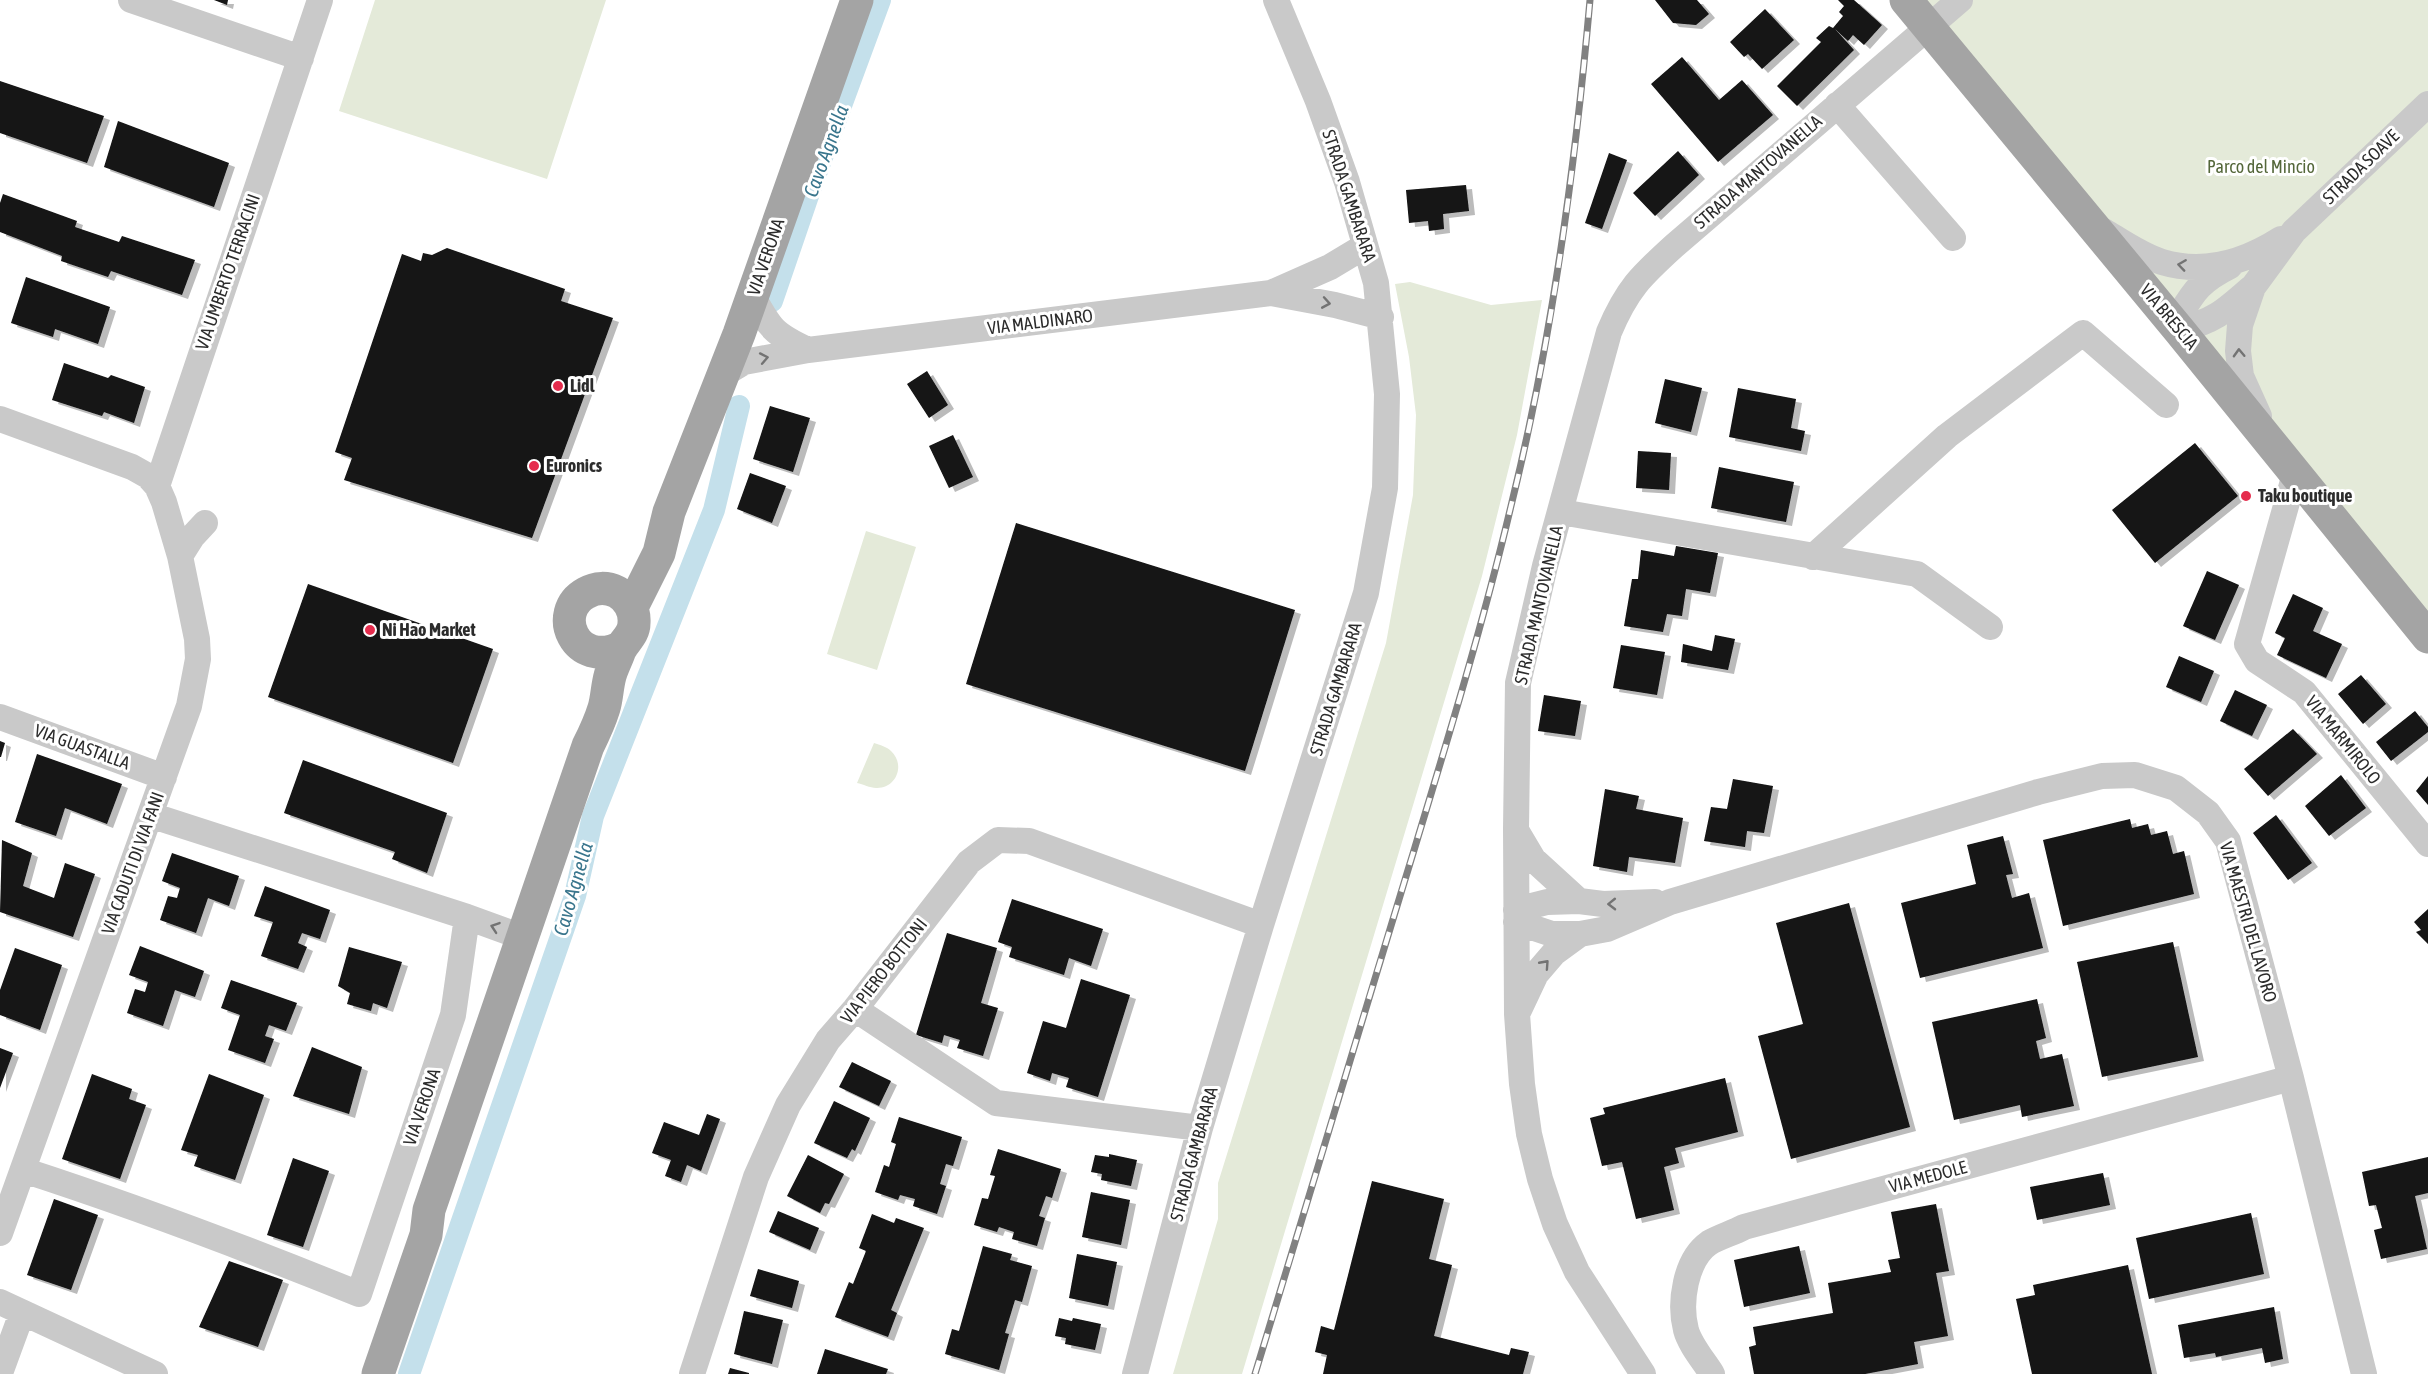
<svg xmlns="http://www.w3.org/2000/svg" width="2428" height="1374" viewBox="0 0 2428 1374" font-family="'Asap Condensed',sans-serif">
  <defs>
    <filter id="shadow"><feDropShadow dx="6" dy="4" stdDeviation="0" flood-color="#0004"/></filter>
  </defs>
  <rect width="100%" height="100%" fill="#fff"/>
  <path fill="#e4ead9" d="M375,0H606L547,179L339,111Z
    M1906,0H2428V636Z
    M1410,282L1491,305L1542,300L1517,435L1482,576L1242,1374H1173L1218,1219V1183L1386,643L1413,495L1416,415L1409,357L1395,284Z
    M866,531L916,547L877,670L827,654Z
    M874,743C880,745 887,747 891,751C906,765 896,789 876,788C870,788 863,784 857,783Z"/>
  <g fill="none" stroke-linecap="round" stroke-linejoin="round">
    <path stroke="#c4e0eb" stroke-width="22" d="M772,301L811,187L880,0
      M409,1374L575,896L593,816L714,510L739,406"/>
  </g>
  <path fill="#131313" filter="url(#shadow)" d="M214,0H228L227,5Z
    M1655,0H1697L1709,14L1696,25L1673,23Z
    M1838,0H1854L1882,25L1864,45L1853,35L1848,41L1835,29L1854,50L1797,106L1777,86L1821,42L1816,38L1829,26L1833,28L1843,16L1839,12L1844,6Z
    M1765,9L1794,40L1762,69L1748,54L1744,57L1730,42Z
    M1682,57L1719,100L1742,80L1773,115L1718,162L1651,84Z
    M0,81L104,116L87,163L0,133Z
    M118,121L229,163L214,207L104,167Z
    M1678,151L1699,175L1655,216L1633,193Z
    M1609,153L1627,160L1602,229L1585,223Z
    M1466,185L1469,211L1443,214L1444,229L1429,231L1428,221L1409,223L1406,190Z
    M3,194L77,221L75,227L119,242L122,236L195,260L182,295L111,271L108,277L61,261L62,256L0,232V203Z
    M447,248L565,289L561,301L613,318L532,538L344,480L352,458L335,452L402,254L421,261L423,253L432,255Z
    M26,277L110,307L98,344L55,329L53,337L11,323Z
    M64,363L108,378L111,375L145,387L134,423L104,412L102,416L52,400Z
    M927,371L948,405L929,418L907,384Z
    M1665,379L1702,388L1691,432L1655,423Z
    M1738,388L1796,399L1791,428L1805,431L1801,451L1729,437Z
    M770,406L810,418L793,472L753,459Z
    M953,435L973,477L949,488L929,446Z
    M2195,443L2238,496L2155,563L2112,510Z
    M1638,451L1671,453L1669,490L1636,488Z
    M1719,467L1794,482L1786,522L1711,508Z
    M750,473L786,486L772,523L737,509Z
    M1016,523L1295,610L1245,771L966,684Z
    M1676,546L1718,553L1710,593L1686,589L1682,616L1667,614L1663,632L1624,626L1632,579H1638L1641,550L1674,556Z
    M2207,571L2239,585L2215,640L2183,626Z
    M308,584L493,649L453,763L268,697Z
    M2293,594L2323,608L2313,631L2342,644L2326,678L2277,655L2285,638L2275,633Z
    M1715,635L1735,639L1728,670L1681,662L1683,644L1712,651Z
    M1621,645L1665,652L1657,695L1613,688Z
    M2179,656L2214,671L2201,702L2166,687Z
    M2361,675L2386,704L2363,724L2338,694Z
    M2235,690L2267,705L2252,736L2220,721Z
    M1544,695L1581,701L1575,736L1538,731Z
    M2415,711L2428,727V732L2391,761L2376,742Z
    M2293,729L2317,754L2268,796L2244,769Z
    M0,741L5,743L1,757H0Z
    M37,754L122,784L107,824L65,808L56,836L15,822Z
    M303,760L447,813L427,873L392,859L395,852L284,813Z
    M2341,775L2366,808L2329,836L2305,806Z
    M2428,776V805L2416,791Z
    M1733,779L1773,786L1764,833L1747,831L1745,847L1704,841L1711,807L1727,809Z
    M1605,789L1639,796L1636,809L1683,818L1675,863L1629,857L1627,872L1593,866Z
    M2276,815L2312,863L2288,880L2253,833Z
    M2130,819L2132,828L2148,824L2151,835L2167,831L2173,854L2184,851L2194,894L2063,926L2043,840Z
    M2003,836L2013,874L2006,875L2012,898L2029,893L2043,948L1920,978L1901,903L1976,884L1967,845Z
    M2,840L32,853L23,886L54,898L65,863L95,874L73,937L0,912Z
    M172,853L239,876L229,906L208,898L196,933L160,920L168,896L177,898L180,888L162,881Z
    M265,886L330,910L320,939L302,933L298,943L307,947L298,969L261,956L273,922L254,916Z
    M1012,899L1103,929L1091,966L1069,958L1064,975L1009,957L1012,947L998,942Z
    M1849,903L1910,1127L1791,1159L1758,1036L1803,1024L1776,923Z
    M2428,909V944L2416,932L2421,930L2414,922Z
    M947,933L997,948L981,1003L998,1008L983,1056L957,1048L960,1040L944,1035L942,1043L916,1035Z
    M2173,942L2198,1057L2102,1077L2077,962Z
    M140,946L204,971L195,997L175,990L163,1026L127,1013L135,989L145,992L148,982L129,975Z
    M349,947L402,962L387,1008L373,1003L371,1011L347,1004L350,993L338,986Z
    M15,948L62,965L40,1030L0,1015V990Z
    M1081,979L1130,995L1098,1097L1066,1087L1069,1078L1052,1073L1050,1081L1027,1073L1043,1021L1066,1028Z
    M231,980L297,1003L286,1031L269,1025L265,1036L274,1039L265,1063L228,1050L240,1015L221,1008Z
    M2037,999L2046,1038L2036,1041L2040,1059L2062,1054L2074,1106L2022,1117L2020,1105L1954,1120L1932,1022Z
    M312,1047L362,1067L349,1114L293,1096Z
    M0,1048L13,1053L0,1088Z
    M852,1062L891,1081L879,1106L839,1087Z
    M92,1074L132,1089L129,1099L146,1105L120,1179L62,1159Z
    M209,1074L264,1095L235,1180L194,1166L198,1155L181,1150Z
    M1725,1078L1738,1132L1675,1148L1679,1163L1664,1167L1674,1210L1636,1219L1622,1162L1602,1166L1590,1118L1605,1114L1603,1108Z
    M834,1101L870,1118L855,1151L852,1149L847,1158L814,1143Z
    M707,1114L720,1119L701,1171L687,1165L681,1182L665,1176L671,1160L652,1153L664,1122L699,1135Z
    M899,1117L962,1137L953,1166L946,1164L940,1184L946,1186L937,1214L913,1206L915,1199L900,1195L898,1200L875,1192L884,1165L889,1167L896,1144L891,1142Z
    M998,1149L1061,1169L1052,1198L1046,1196L1039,1216L1045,1218L1037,1246L1012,1239L1014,1232L999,1227L997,1232L974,1225L982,1198L988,1199L995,1176L990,1175Z
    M1109,1154L1137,1160L1131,1186L1101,1180L1102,1174L1091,1172L1095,1155L1109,1157Z
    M808,1155L844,1174L829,1204L825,1203L820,1213L787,1196Z
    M2428,1157V1193L2415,1196L2427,1249L2381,1259L2374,1230L2382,1228L2376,1205L2369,1206L2362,1172Z
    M293,1158L329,1171L303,1247L267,1235Z
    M2103,1173L2110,1205L2037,1220L2030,1187Z
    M1372,1181L1444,1199L1429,1259L1452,1265L1434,1336L1509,1355L1511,1348L1529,1352L1523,1374H1323L1327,1355L1315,1352L1321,1326L1334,1330Z
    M1091,1192L1130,1200L1121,1245L1082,1237Z
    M54,1199L98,1215L71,1290L27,1275Z
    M1936,1204L1949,1271L1936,1273L1948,1336L1914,1342L1918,1364L1865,1374H1754L1749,1347L1756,1345L1753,1327L1833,1313L1828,1283L1891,1272L1888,1260L1900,1258L1891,1212Z
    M778,1211L819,1228L810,1250L769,1232Z
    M2251,1213L2264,1274L2149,1299L2136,1238Z
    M872,1214L894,1223L896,1218L924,1228L891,1310L897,1313L888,1337L835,1317L849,1282L853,1284L866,1251L859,1248Z
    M983,1246L1012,1254L1010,1260L1032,1266L1022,1302L1015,1300L1005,1333L1009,1334L999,1370L945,1354L952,1329L959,1331Z
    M1799,1246L1810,1293L1744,1307L1734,1260Z
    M1077,1254L1117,1262L1108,1306L1069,1298Z
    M229,1261L283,1280L258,1347L199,1327Z
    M2128,1265L2152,1374H2032L2016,1299L2035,1295L2033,1285Z
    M758,1269L799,1281L792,1308L750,1296Z
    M2274,1307L2283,1359L2265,1363L2262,1348L2216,1357L2215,1353L2184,1358L2178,1325Z
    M744,1311L783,1320L772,1364L734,1354Z
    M1059,1318L1072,1321L1073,1318L1101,1324L1095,1350L1065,1344L1066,1338L1055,1336Z
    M825,1349L888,1369L886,1374H817Z
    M730,1368L749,1373V1374H728Z"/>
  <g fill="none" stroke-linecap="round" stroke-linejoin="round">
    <path stroke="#c9c9c9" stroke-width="26" d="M131,0L301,58
      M1837,105L1953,238
      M2104,231C2122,242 2142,256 2162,262C2205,275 2245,262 2281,239
      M1271,293L1335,305L1381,317
      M752,295C770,328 773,334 808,350
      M2174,324C2193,294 2196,283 2230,266
      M2179,330C2214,321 2224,312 2250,289
      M722,375L744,362L808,350L1271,293L1330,267L1365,246
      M2259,416L2241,376L2238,351L2240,325L2253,287L2294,231L2428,104
      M0,419L132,467L148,476L157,486L164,502L180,556L197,639L198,659L189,706L0,1233
      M2295,474L2247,644L2257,661L2304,692L2428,844
      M157,486L320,0
      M1561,512L1917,574L1990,627
      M180,556L192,537L205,523
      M1813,557L1947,436L2083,333L2166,405
      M0,717L164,777
      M1517,832L1533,859L1579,901L1603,904L1655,902
      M1516,910L1547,902L1579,901
      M467,917L522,937
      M1516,922L1552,934H1580
      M855,1009L996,1103L1200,1128
      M1519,1010L1536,974L1554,953L1580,934L1607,929L1670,902L2038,792L2102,776L2135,775L2176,788L2208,813L2228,841L2291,1078L2364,1374
      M23,1170C137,1207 248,1249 359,1294L453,1015L467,917L150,815
      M0,1302L155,1374
      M0,1373L22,1313
      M692,1374L756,1177L788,1105L828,1040L855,1009L969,862L998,840L1029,841L1261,925
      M1135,1374L1200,1128L1261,925L1366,593L1385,488L1387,394L1376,283L1347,182L1318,101L1276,0
      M1643,1374L1577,1272L1555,1224L1540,1179L1529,1134L1522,1084L1517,1014L1516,829L1518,683L1545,566L1609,332C1627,289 1641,276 1674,246L1960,0
      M1712,1374C1704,1361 1690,1345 1686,1330C1679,1303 1685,1260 1709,1243C1719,1237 1733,1233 1744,1227L2291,1078"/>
    <path stroke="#a4a4a4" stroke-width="33" d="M1906,0L2179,330L2428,637
      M632,607L659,553L669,512L739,334L857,0
      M378,1374L426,1235L429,1210L588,746C594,734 600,721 604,708C607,698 607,687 610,676C612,668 617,659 620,650C625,640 634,635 634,623C635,610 628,598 617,592C607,587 596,587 586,593C551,612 575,670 622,647"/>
    <defs>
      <path id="rail" d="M1255,1374C1305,1210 1354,1047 1404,883C1442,758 1481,633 1511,506C1552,340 1575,170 1590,0"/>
    </defs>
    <use href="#rail" stroke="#818181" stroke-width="7"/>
    <use href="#rail" stroke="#fff" stroke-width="4.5" stroke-dasharray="14" stroke-linecap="butt"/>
  </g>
  <defs><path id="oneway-chevron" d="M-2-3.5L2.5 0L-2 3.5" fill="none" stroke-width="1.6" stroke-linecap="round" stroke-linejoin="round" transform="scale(1.5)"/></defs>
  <g stroke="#737373">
    <use href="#oneway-chevron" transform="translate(2182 265) rotate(-172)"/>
    <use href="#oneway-chevron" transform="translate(1326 303) rotate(10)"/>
    <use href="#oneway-chevron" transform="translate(2239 353) rotate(-92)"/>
    <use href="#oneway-chevron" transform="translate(764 358) rotate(-11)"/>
    <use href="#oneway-chevron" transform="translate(1612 904) rotate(179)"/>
    <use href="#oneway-chevron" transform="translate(495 927) rotate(-161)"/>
    <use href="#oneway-chevron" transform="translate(1545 964) rotate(-48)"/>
  </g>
  <g fill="#e52c4d" stroke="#fff" stroke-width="2">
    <circle cx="558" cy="386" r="6"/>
    <circle cx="534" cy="466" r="6"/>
    <circle cx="2246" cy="496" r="6"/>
    <circle cx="370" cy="630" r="6"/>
  </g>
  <g text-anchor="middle" stroke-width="6" stroke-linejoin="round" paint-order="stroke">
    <g font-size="18" fill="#54673a" stroke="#fff">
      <text x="2261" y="173">Parco del Mincio</text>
    </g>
    <g font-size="18" fill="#2c2c2c" stroke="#fff">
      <text transform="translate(2361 167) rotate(-44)" y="6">STRADA SOAVE</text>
      <text transform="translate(1758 172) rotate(-41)" y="6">STRADA MANTOVANELLA</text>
      <text transform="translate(1349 196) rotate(72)" y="6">STRADA GAMBARARA</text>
      <text transform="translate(766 257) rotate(-71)" y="6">VIA VERONA</text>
      <text transform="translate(228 272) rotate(-71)" y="6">VIA UMBERTO TERRACINI</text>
      <text transform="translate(2169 317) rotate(50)" y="6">VIA BRESCIA</text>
      <text transform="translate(1040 322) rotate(-7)" y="6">VIA MALDINARO</text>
      <text transform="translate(1539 605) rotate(-77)" y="6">STRADA MANTOVANELLA</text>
      <text transform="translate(1336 689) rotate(-73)" y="6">STRADA GAMBARARA</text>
      <text transform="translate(2343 740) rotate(51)" y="6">VIA MARMIROLO</text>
      <text transform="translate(82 747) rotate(20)" y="6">VIA GUASTALLA</text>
      <text transform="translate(133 863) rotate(-70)" y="6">VIA CADUTI DI VIA FANI</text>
      <text transform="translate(2248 922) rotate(74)" y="6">VIA MAESTRI DEL LAVORO</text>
      <text transform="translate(884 971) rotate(-52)" y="6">VIA PIERO BOTTONI</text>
      <text transform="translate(422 1107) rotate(-71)" y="6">VIA VERONA</text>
      <text transform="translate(1194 1154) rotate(-75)" y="6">STRADA GAMBARARA</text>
      <text transform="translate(1928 1177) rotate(-15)" y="6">VIA MEDOLE</text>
    </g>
    <g font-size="18" font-weight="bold" fill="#2c2c2c" stroke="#fff" text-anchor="start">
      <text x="570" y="392">Lidl</text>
      <text x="546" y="472">Euronics</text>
      <text x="2258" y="502">Taku boutique</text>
      <text x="382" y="636">Ni Hao Market</text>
    </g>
    <g font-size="20" font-style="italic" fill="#3a768d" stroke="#fff">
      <text transform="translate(826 151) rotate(-70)" y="7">Cavo Agnella</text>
      <text transform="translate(573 889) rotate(-74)" y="7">Cavo Agnella</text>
    </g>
  </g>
</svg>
